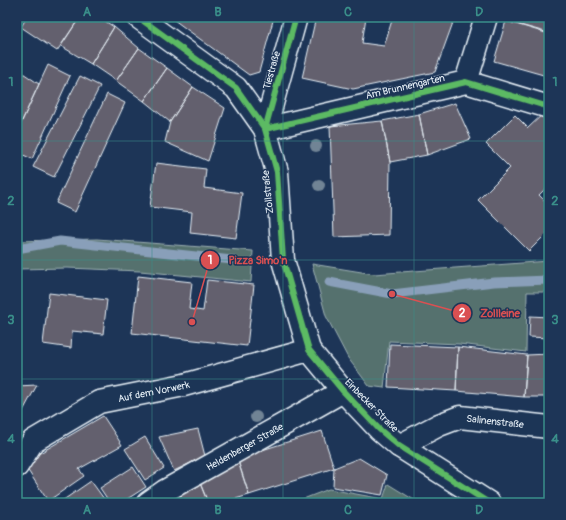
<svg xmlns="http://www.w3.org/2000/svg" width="566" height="520" viewBox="0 0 566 520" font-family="Pangolin,sans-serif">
  <rect width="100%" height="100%" fill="#1d3557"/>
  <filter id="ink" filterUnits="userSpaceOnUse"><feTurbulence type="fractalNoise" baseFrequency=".025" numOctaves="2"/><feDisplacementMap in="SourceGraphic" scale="8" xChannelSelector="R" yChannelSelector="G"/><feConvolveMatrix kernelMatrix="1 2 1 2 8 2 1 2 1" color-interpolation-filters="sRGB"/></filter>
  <g filter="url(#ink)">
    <path fill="#55716e" stroke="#9eb1b3" d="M97,239L253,251L251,282L140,271L67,268L17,269V241Z
      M549,261V292H527L526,352L459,344L389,341L384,388L369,386L348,358L326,316L312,264L374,274Z
      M388,484L419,503H299L298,501L329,489L383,499Z"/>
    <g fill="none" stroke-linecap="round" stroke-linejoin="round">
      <path stroke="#899fb9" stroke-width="9" d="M17,249L60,241L232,260
        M329,282L392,294L494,282L549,280"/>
    </g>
    <path fill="#64616e" stroke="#e8f1f8" d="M27,17H80L57,51L21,27Z
      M80,17H99L114,27L91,64L61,46Z
      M170,17H274L259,72L249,75Z
      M316,17H366L362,43L384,46L393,17H455L435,72L353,89L302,78Z
      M507,17H549V33L506,21Z
      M506,21L549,34V69L547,76L494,61Z
      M114,27L139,48L116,81L91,64Z
      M139,48L167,68L144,101L116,81Z
      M48,65L70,76L32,159L17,152V132Z
      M167,68L193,87L170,122L144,101Z
      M17,69L39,84L21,123L17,120Z
      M80,76L100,86L54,177L33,167Z
      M193,87L225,108L208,161L165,142L170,122Z
      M107,94L125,103L75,212L56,203Z
      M455,103L471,139L427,155L419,114Z
      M545,112L549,115V185L539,195L549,205V231L529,251L478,200L510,168L486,144L515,115L528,128Z
      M419,114L427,155L390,162L382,121Z
      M382,121L390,162L389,235L334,237L330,126Z
      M156,163L206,169L204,188L242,193L236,238L190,233L192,212L150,207Z
      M138,276L192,282L189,309L203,311L207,280L254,285L247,346L132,333Z
      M49,293L107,300L103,334L72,331L71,348L43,344Z
      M530,316L549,317V338L529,337Z
      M390,344L458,347L456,391L388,387Z
      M458,347L527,355L524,397L456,391Z
      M549,354V397H524L527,355Z
      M37,385L17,422V386Z
      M103,416L122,445L79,469L84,476L48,501L23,463Z
      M198,429L205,456L174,471L159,437Z
      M322,431L334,468L249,495L237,458Z
      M145,437L164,468L145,480L125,449Z
      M237,458L249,495L222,503H208L198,478Z
      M359,458L387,475L382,495L333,487L334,468Z
      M133,467L146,487L121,503H110L100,488Z
      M198,478L208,503H162Z
      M91,481L107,503H59Z"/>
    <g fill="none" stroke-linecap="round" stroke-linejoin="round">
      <defs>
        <g id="minor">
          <path d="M138,17L236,88L265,129L277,172L283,260L309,350L343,391L379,429L399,446L489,503"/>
          <path d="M296,17L265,129L466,82L549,107"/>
          <path d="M466,82L486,17"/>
          <path id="s1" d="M399,446L439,425L460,417L549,427"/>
          <path id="s2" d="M17,466L33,441L99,402L184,385L309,350"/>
          <path id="s3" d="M148,503L165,491L343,391"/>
        </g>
      </defs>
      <use href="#minor" stroke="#e8f1f8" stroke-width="25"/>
      <use href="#minor" stroke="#1d3557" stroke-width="22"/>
      <defs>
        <path id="cycleway" d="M138,17L236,88L265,129L277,172L283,260L309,350L343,391L379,429L399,446L489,503
          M296,17L265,129L466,82L549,107"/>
      </defs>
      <use href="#cycleway" stroke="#1d3557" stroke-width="8"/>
      <use href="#cycleway" stroke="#5cba63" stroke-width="6"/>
    </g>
    <g fill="#718495">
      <circle cx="316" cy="146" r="6"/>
      <circle cx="319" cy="185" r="6"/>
      <circle cx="256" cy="417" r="6"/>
    </g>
  </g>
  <path fill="none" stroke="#3a8f8a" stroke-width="1" stroke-opacity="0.55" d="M152,17V503M283,17V503M414,17V503M17,141H549M17,260H549M17,379H549"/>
  <g text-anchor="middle" stroke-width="3" stroke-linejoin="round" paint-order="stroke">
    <g font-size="10" fill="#e8f1f8" stroke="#1d3557">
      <text transform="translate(271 70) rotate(-74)" y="4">Tiestraße</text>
      <text transform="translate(405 86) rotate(-13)" y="4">Am Brunnengarten</text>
      <text transform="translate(267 192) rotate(-96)" y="4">Zollstraße</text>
      <text dy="4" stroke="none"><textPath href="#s2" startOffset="162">Auf dem Vorwerk</textPath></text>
      <text transform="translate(372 405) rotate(45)" y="4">Einbecker Straße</text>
      <text dy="4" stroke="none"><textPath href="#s1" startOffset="103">Salinenstraße</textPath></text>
      <text dy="4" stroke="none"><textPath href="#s3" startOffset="112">Heldenberger Straße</textPath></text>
    </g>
  </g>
  <path fill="none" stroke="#da5052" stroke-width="1.5" d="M192 322L210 260M392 294L462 313"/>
  <g fill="#da5052" stroke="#1d3557" stroke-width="1.5">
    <circle cx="192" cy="322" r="4"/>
    <circle cx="392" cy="294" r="4"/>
    <circle cx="210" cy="260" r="10"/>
    <circle cx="462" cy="313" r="10"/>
  </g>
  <g font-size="12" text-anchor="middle" font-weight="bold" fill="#fff">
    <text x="210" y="264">1</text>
    <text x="462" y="317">2</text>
  </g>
  <g font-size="11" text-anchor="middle" font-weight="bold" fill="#da5052" stroke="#1d3557" stroke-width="3" stroke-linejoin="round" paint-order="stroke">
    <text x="258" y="264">Pizza Simo'n</text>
    <text x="500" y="317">Zollleine</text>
  </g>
  <rect width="566" height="520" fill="none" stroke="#1d3557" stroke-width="44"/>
  <rect x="22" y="22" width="522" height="476" fill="none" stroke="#3a8f8a" stroke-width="1.5"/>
  <g font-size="13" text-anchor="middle" font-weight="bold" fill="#3a8f8a">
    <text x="87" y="16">A</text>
    <text x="218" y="16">B</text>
    <text x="348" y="16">C</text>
    <text x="479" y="16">D</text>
    <text x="11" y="86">1</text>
    <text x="555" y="86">1</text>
    <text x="11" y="205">2</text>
    <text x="555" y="205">2</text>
    <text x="11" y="324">3</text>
    <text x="555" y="324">3</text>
    <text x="11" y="443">4</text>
    <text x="555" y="443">4</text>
    <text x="87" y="514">A</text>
    <text x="218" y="514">B</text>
    <text x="348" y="514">C</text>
    <text x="479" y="514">D</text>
  </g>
</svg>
